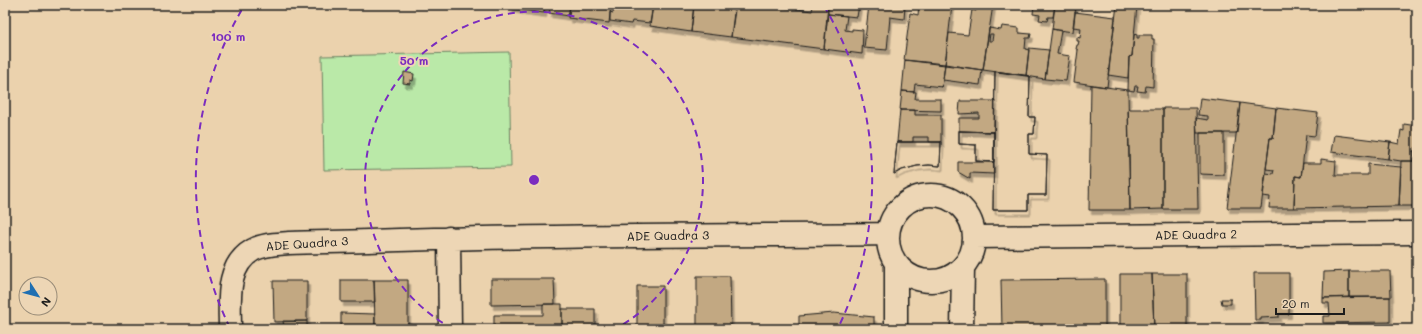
<svg xmlns="http://www.w3.org/2000/svg" width="1422" height="334" viewBox="0 0 1422 334" font-family="Mali,sans-serif">
  <defs>
    <filter id="shadow"><feDropShadow dx="2.5" dy="4.5" stdDeviation="0" flood-color="#0004"/></filter>
  </defs>
  <rect width="100%" height="100%" fill="#ebd2ad"/>
  <filter id="ink" filterUnits="userSpaceOnUse"><feTurbulence type="fractalNoise" baseFrequency=".025" numOctaves="2"/><feDisplacementMap in="SourceGraphic" scale="8" xChannelSelector="R" yChannelSelector="G"/><feConvolveMatrix kernelMatrix="1 2 1 2 8 2 1 2 1" color-interpolation-filters="sRGB"/></filter>
  <g filter="url(#ink)">
    <path fill="#bae9a8" stroke="#6b8262" d="M509,52L511,167L324,170L322,56Z"/>
    <path fill="#c2a882" stroke="#1c1c1c" fill-rule="evenodd" filter="url(#shadow)" d="M511,5H523L521,10L510,8Z
      M523,5H545L544,13L522,10Z
      M550,5H570L569,16L549,13Z
      M570,5H611L609,23L568,18Z
      M614,5H653L650,23L632,21L631,24L610,21V12L613,13Z
      M653,5H694L691,32L650,26Z
      M694,5L735,10L731,37L691,32Z
      M735,5H766L812,11L813,5H828L824,49L731,37Z
      M828,5H859L857,17L828,14Z
      M869,5L905,7L904,19L890,17L887,50L864,48Z
      M919,5H952L945,65L904,60L910,13L918,15Z
      M977,5H993L983,70L945,65L949,33L968,35L972,10L976,11Z
      M1034,5H1055L1053,17H1048L1047,21L1039,20L1040,15L1033,14Z
      M1055,5H1076L1073,32L1052,29Z
      M1117,5L1137,6L1132,56L1129,57L1128,78L1108,75Z
      M1075,12L1115,17L1107,87L1074,82L1078,50L1076,49L1077,45H1078L1079,41H1077V37L1080,38L1081,28L1073,27Z
      M828,14L847,16L845,30L852,31V29L863,30L862,54L824,49Z
      M1002,26L1019,28V33L1031,34L1030,38H1026L1025,49L1029,50L1026,76L983,70L989,28L1001,30ZM990,34H993L992,41H989Z
      M1052,29L1061,31L1057,54L1070,56L1066,81L1045,79Z
      M1134,34L1137,35V38H1139V35H1152V39H1154L1153,87L1146,86L1145,92L1137,91L1138,86H1135L1134,91L1128,90L1129,57L1132,56Z
      M1029,48L1049,50L1045,79L1026,76Z
      M905,60L945,64L942,87L915,84L914,92L902,91Z
      M945,64L982,70L980,85L943,80L942,87Z
      M995,71L1030,76L1029,117H1035L1034,134H1029V154L1047,155L1046,195H1028V210H993Z
      M995,71L1030,76L1029,117H1035L1034,134H1029V154L1047,155L1046,195H1028V210H993Z
      M404,72L414,74L413,81L410,80V84L403,83Z
      M1091,85L1128,90L1130,210H1089Z
      M902,91L916,92L915,99H941V111L900,110Z
      M1200,98L1240,103L1237,133H1197L1196,118L1208,120V116L1198,115Z
      M960,101H995L994,132L959,131V118H979V113L959,114Z
      M1240,103L1276,108L1273,138H1270L1261,208H1227Z
      M1163,108H1196L1198,209H1163Z
      M1276,108L1318,113L1315,136L1306,135L1301,177L1295,176L1294,208H1269L1270,197L1263,196L1266,173L1273,174L1274,170L1266,169L1270,138H1273Z
      M1128,109H1163V209L1130,210Z
      M900,110H915V115H941V142H929V137H913V142H897Z
      M1404,124L1417,126V148H1415V151H1413L1414,154L1413,159L1414,161H1401L1388,159L1390,142L1399,144L1401,130L1404,131Z
      M959,131L994,132V162L976,161V145L959,144Z
      M959,131L994,132V162L976,161V145L959,144Z
      M1200,133H1224V175L1200,174Z
      M1334,135L1390,142L1388,159L1331,152Z
      M897,142H941L940,166L929,165L917,166L902,170L894,174Z
      M897,142H941L940,166L929,165L917,166L902,170L894,174Z
      M1415,148H1417V206H1399L1401,161H1414L1413,159L1414,154L1413,151H1415Z
      M1321,159L1336,161L1335,175H1368V164L1401,167L1399,206L1294,208L1295,176L1301,177L1303,163H1321Z
      M958,162H994V174L970,173V179L958,172Z
      M1349,271V297L1323,298L1324,272Z
      M1349,271H1390L1391,297H1349Z
      M1254,273H1289V314H1279V317L1261,318V320H1255Z
      M1120,274H1152L1154,329H1120Z
      M1152,274H1187V329H1154Z
      M697,276H730L731,329H708V326H697Z
      M491,279H554L555,304L491,305Z
      M1105,279V329H1002L1001,280Z
      M341,280H374L375,302H341Z
      M374,280H408V329H375Z
      M273,281H307V321L274,322Z
      M637,286H663V329H637Z
      M1390,297V322L1323,323V316H1330L1329,303H1323V298Z
      M1221,299H1231V304H1222Z
      M543,304H562V329H494V315H543Z
      M562,309H595V329H562Z
      M341,313L375,314V329H341Z
      M834,313L874,317V329H799V316Z
      M283,321H307V329H274V328L284,327Z
      M731,328H750V329H731Z"/>
    <g fill="none" stroke-linecap="round" stroke-linejoin="round">
      <defs>
        <path id="street" d="M888 238a43 43 0 1 1 86 0a43 43 0 1 1-86 0Z
          M974,237L1417,233
          M449,238L450,329
          M230,329C230,301 225,266 253,250C263,244 277,244 289,243C315,242 342,242 368,241C541,235 715,236 888,234
          M896,329V264
          M962,329L963,267"/>
      </defs>
      <use href="#street" stroke="#1c1c1c" stroke-width="25"/>
      <use href="#street" stroke="#edd6b5" stroke-width="22"/>
    </g>
  </g>
  <g fill="none" stroke="#7b2cbf" stroke-width="2" stroke-dasharray="7 5">
    <path d="M453 329A169 169 0 1 1 615 329"/>
    <path d="M230 328A338 338 0 0 1 244 6M824 6A338 338 0 0 1 838 328"/>
  </g>
  <g text-anchor="middle" stroke-width="4" stroke-linejoin="round" paint-order="stroke">
    <g font-size="12" fill="#1c1c1c" stroke="#edd6b5">
      <text transform="translate(1196 235) rotate(-1)" y="4">ADE Quadra 2</text>
      <text transform="translate(668 236) rotate(-1)" y="4">ADE Quadra 3</text>
      <text transform="translate(307 244) rotate(-4)" y="4">ADE Quadra 3</text>
    </g>
  </g>
  <circle cx="534" cy="180" r="6" fill="#7b2cbf" stroke="#edd6b5" stroke-width="2"/>
  <g font-size="12" text-anchor="middle" font-weight="bold" fill="#7b2cbf" stroke="#edd6b5" stroke-width="4" stroke-linejoin="round" paint-order="stroke">
    <text x="228" y="41">100 m</text>
    <text x="414" y="65">50 m</text>
  </g>
  <rect width="1422" height="334" fill="none" stroke="#edd6b5" stroke-width="20"/>
  <rect x="10" y="10" width="1402" height="314" fill="none" stroke="#1c1c1c" stroke-width="1.5" filter="url(#ink)"/>
  <g transform="translate(38 296) rotate(126)"><circle r="19" fill="#edd6b5" stroke="#998c78"/>
  <path d="M0-3L7 15L0 10L-7 15Z" fill="#1f6fb2"/>
  <text y="-6" font-size="11" font-weight="bold" text-anchor="middle" fill="#1c1c1c">N</text>
  </g>
  <path d="M1276 308v6h68v-6" fill="none" stroke="#1c1c1c" stroke-width="2"/>
  <text x="1282" y="308" font-size="12" fill="#1c1c1c" stroke="#edd6b5" stroke-width="3" paint-order="stroke">20 m</text>
</svg>
